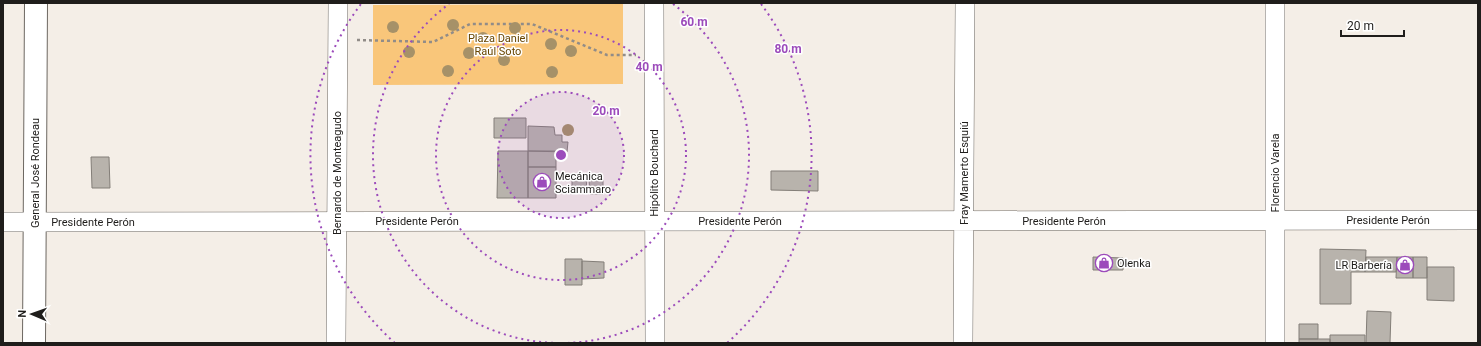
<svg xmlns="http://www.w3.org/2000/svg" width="1481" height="346" viewBox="0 0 1481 346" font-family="Roboto,sans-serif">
  <rect width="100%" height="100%" fill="#f4eee7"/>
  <path fill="#f9c67a" d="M623,4V84L373,85V5Z"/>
  <path fill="#b8b3ac" stroke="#837e78" d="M494,118H526V138H494Z
    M528,126L554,127L555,135H562V142H568L567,152L528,151Z
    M498,151H528V198H497Z
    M528,151H556V167H528Z
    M91,157H109L110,188H92Z
    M528,167H556V198H528Z
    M771,171H818V191L771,190Z
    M572,176H587L586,192H572Z
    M589,180H603V194H590Z
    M1320,249L1366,250L1365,272H1351V304H1320Z
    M1093,257L1123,258V270H1093Z
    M1366,257H1397L1396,272H1365Z
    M1397,257H1413V278H1396Z
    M1413,257H1427V278H1413Z
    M565,259H582V285H565Z
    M582,261L604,262V278L582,279Z
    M1427,267H1454V301L1427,300Z
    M1367,311L1391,312L1390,343H1366Z
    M1299,324H1318V339H1299Z
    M1330,335H1365V343H1330Z
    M1299,339H1330V343H1299Z"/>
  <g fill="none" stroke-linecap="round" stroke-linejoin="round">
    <defs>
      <path id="minor" d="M654,3L655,343
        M1275,3V343
        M3,222L1478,220
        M336,343L338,3
        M963,343L965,3"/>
      <path id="tertiary" d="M34,343L36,3"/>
    </defs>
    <use href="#minor" stroke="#6c6761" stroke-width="20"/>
    <use href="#tertiary" stroke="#6c6761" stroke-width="24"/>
    <path stroke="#918c88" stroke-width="2.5" stroke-dasharray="3 3" stroke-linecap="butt" d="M357,40L433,42L470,24H532L607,55H636"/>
    <use href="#minor" stroke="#fff" stroke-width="19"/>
    <use href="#tertiary" stroke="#fff" stroke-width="22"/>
  </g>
  <g fill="#a69168">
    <circle cx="453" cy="25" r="6"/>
    <circle cx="393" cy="27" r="6"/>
    <circle cx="515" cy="28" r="6"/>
    <circle cx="483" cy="38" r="6"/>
    <circle cx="551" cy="44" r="6"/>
    <circle cx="571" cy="51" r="6"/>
    <circle cx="409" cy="52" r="6"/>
    <circle cx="469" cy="53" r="6"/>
    <circle cx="504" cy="60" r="6"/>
    <circle cx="448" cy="71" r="6"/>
    <circle cx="552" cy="72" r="6"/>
    <circle cx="568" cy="130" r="6"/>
  </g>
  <circle cx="561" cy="155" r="63" fill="#9c4bbb" fill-opacity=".12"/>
  <g fill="none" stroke="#9c4bbb" stroke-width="2" stroke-dasharray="2 4">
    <circle cx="561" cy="155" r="63"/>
    <circle cx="561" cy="155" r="125"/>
    <path d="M559 343A188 188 0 0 1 449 4M673 4A188 188 0 0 1 563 343"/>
    <path d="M395 343A251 251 0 0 1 361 4M761 4A251 251 0 0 1 727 343"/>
  </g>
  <defs>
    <symbol id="shop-ring" viewBox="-11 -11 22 22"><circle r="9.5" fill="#fff" stroke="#9c4bbb" stroke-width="1.5"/><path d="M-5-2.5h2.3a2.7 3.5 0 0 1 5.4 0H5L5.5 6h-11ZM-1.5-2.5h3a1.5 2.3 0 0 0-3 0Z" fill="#9c4bbb"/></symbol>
  </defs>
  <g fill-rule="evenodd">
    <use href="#shop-ring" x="532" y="172" width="20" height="20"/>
    <use href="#shop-ring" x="1094" y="253" width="20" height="20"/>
    <use href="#shop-ring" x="1395" y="255" width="20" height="20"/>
  </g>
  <g text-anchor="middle" stroke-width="3" stroke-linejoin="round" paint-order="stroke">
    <g font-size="11" fill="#674501" stroke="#fff">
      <text x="498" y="42">Plaza Daniel<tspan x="498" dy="13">Raúl Soto</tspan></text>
    </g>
    <g font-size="11" fill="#1f1d1b" stroke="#fff">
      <text transform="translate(35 173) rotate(-90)" y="4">General José Rondeau</text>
      <text transform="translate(337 173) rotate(-90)" y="4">Bernardo de Monteagudo</text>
      <text transform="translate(654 173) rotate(-90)" y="4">Hipólito Bouchard</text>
      <text transform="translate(964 173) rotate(-90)" y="4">Fray Mamerto Esquiú</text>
      <text transform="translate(1275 173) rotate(-90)" y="4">Florencio Varela</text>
      <text x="1388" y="224">Presidente Perón</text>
      <text x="417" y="225">Presidente Perón</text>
      <text x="740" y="225">Presidente Perón</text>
      <text x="1064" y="225">Presidente Perón</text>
      <text x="93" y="226">Presidente Perón</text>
    </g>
    <g font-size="11" fill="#1f1d1b" stroke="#fff" text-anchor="start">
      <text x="555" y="180">Mecánica<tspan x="555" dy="13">Sciammaro</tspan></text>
      <text x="1117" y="267">Olenka</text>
      <text x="1392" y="269" text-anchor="end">LR Barbería</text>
    </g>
  </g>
  <circle cx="561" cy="155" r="6" fill="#9c4bbb" stroke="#fff" stroke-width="2"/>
  <g font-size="12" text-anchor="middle" font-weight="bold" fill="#9c4bbb" stroke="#fff" stroke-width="3" stroke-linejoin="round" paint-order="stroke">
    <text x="694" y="26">60 m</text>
    <text x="788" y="53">80 m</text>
    <text x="649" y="71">40 m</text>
    <text x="606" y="115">20 m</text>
  </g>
  <rect width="1481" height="346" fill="none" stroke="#1f1d1b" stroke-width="8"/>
  <g transform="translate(32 314) rotate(272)" stroke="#ffffff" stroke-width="3" paint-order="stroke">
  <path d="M0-3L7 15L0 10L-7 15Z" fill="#1f1d1b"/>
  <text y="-6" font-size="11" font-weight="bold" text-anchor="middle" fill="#1f1d1b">N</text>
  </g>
  <path d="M1341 30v6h63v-6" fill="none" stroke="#1f1d1b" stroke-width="2"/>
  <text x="1347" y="30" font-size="12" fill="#1f1d1b" stroke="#ffffff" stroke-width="3" paint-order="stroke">20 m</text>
</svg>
